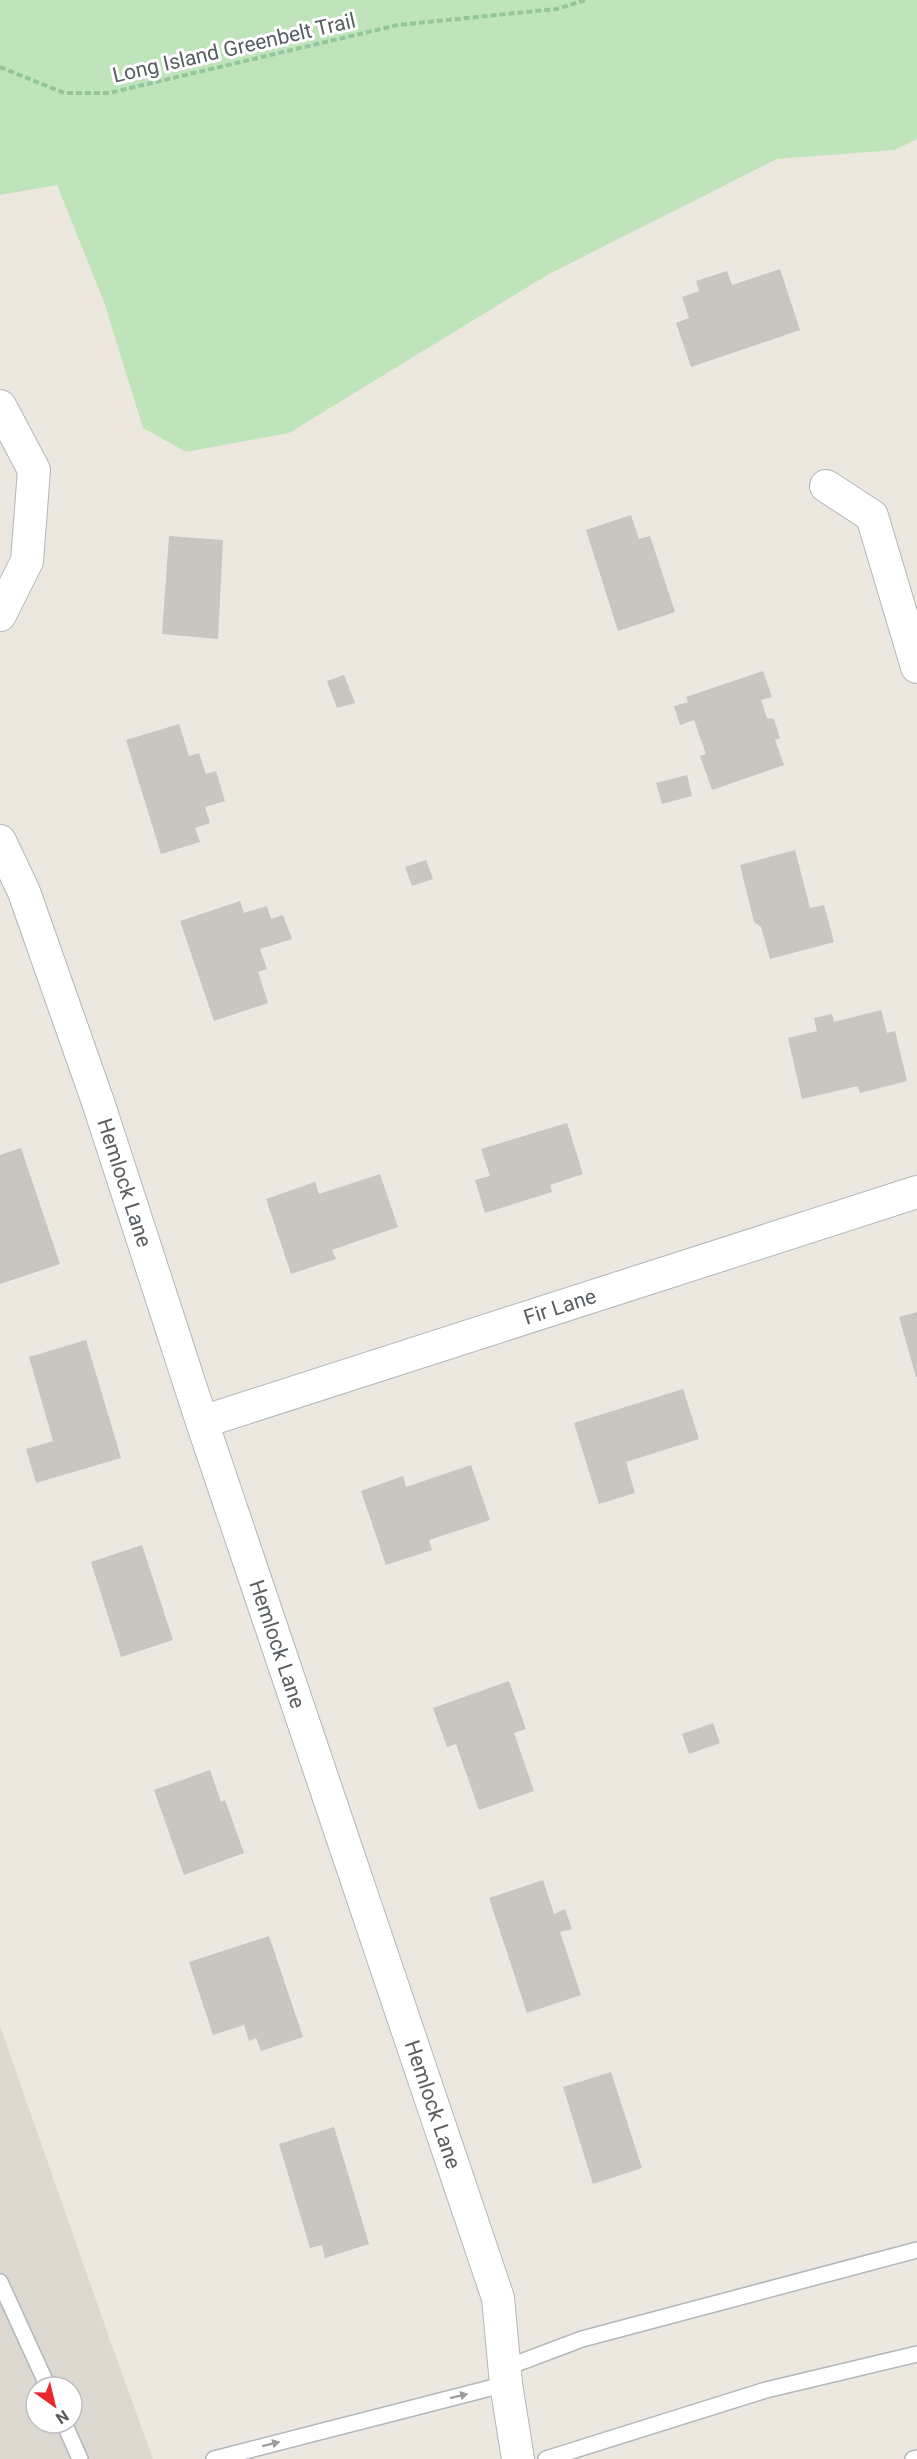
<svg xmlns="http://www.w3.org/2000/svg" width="917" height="2459" viewBox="0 0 917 2459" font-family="Roboto,sans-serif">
  <rect width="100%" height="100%" fill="#ece8df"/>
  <path fill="#ded9d0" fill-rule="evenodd" d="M0,2026L111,2343L153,2459H0ZM36,2387H72V2423H36Z"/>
  <path fill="#bfe4bb" d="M0,0H917V139L895,150L777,159L549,274L289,433L186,452L143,428L104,302L57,185L0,195Z"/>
  <path fill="#c9c5bf" d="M780,269L800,330L691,367L676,323L689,318L682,297L699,291L696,281L727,271L732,285Z
    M631,515L639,539L650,536L675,612L618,631L586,530Z
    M169,536L223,540L218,639L162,634Z
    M763,671L772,697L761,700L767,718L774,719L780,738L775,740L784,765L712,790L700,756L706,754L694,720L680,725L674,706L688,702L686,697Z
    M344,675L355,703L337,708L327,681Z
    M179,724L189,756L199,753L206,774L216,771L225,801L205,807L210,823L195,828L200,842L161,854L126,740Z
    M687,775L692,796L662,804L656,783Z
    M795,850L810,908L824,905L834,942L770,959L761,927L754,922L740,865Z
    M426,860L433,879L412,886L405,867Z
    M240,901L244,913L267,906L271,919L283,915L292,939L260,949L267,969L258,972L268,1003L214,1021L180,921Z
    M881,1010L887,1033L895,1031L907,1081L860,1093L858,1086L802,1099L788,1038L817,1031L814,1018L832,1014L834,1022Z
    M567,1123L583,1174L550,1185L552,1192L485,1213L475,1180L490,1176L481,1149Z
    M21,1148L60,1264L0,1284V1155Z
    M380,1174L398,1227L332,1250L336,1259L291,1274L266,1199L315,1182L319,1194Z
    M917,1312V1377H916L899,1317Z
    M86,1340L121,1458L36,1483L26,1449L53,1441L29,1357Z
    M683,1389L699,1439L626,1462L635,1493L599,1504L574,1423Z
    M471,1465L490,1520L429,1540L432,1550L386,1565L361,1491L403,1476L406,1487Z
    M142,1545L173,1640L121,1657L91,1562Z
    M509,1681L526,1729L514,1733L534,1791L479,1810L456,1744L447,1747L433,1708Z
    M713,1723L720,1743L689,1754L682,1734Z
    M210,1770L221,1802L225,1800L244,1853L184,1875L154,1790Z
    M543,1880L554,1914L565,1909L572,1929L560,1932L581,1995L527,2013L489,1898Z
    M269,1936L303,2037L261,2051L256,2038L249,2041L244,2025L213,2035L189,1962Z
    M611,2072L642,2168L593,2184L563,2087Z
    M334,2127L369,2244L325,2258L322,2245L310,2248L279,2144Z"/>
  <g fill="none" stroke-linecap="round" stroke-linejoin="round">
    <defs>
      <path id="service" d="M0,2282L48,2387
        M505,2368L582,2339L917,2250
        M64,2423L80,2459
        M214,2459L506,2384
        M546,2459L766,2390L917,2354
        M913,2459L917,2458"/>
      <g id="minor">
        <path d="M0,406L34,470L27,561L0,615"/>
        <path d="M826,486L872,516L917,667"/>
        <path id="s1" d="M0,841L24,892L98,1102L202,1422L498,2298L506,2384L518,2459"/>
        <path id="s2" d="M202,1422L917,1192"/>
      </g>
    </defs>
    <use href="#service" stroke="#b2b7bb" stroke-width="18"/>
    <use href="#minor" stroke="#b2b7bb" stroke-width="34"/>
    <path stroke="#94c59d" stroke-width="4" stroke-dasharray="6 3" stroke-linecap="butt" d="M0,67L64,93H109L398,25L556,9L586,0"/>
    <use href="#service" stroke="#fff" stroke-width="15"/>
    <use href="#minor" stroke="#fff" stroke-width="32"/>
  </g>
  <defs><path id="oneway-solid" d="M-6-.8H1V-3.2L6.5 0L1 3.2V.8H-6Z" transform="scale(1.5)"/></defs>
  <g fill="#9b9ea0">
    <use href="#oneway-solid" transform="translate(459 2396) rotate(-14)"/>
    <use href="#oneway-solid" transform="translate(271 2444) rotate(-14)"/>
  </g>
  <g text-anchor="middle" stroke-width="6" stroke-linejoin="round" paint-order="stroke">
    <g font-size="21" fill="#585d61" stroke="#fff">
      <text transform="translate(234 48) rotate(-13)" y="7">Long Island Greenbelt Trail</text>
      <text dy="7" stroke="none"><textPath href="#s1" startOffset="364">Hemlock Lane</textPath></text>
      <text dy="7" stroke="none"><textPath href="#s2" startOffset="376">Fir Lane</textPath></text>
      <text dy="7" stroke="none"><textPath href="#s1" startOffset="850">Hemlock Lane</textPath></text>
      <text dy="7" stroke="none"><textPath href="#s1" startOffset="1336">Hemlock Lane</textPath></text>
    </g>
  </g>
  <g transform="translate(54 2405) rotate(146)"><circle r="28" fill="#ffffff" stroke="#bcbec0" stroke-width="1.5"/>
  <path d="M0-4.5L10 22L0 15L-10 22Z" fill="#ea272b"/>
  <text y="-9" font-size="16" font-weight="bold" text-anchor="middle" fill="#585d61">N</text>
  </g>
</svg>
